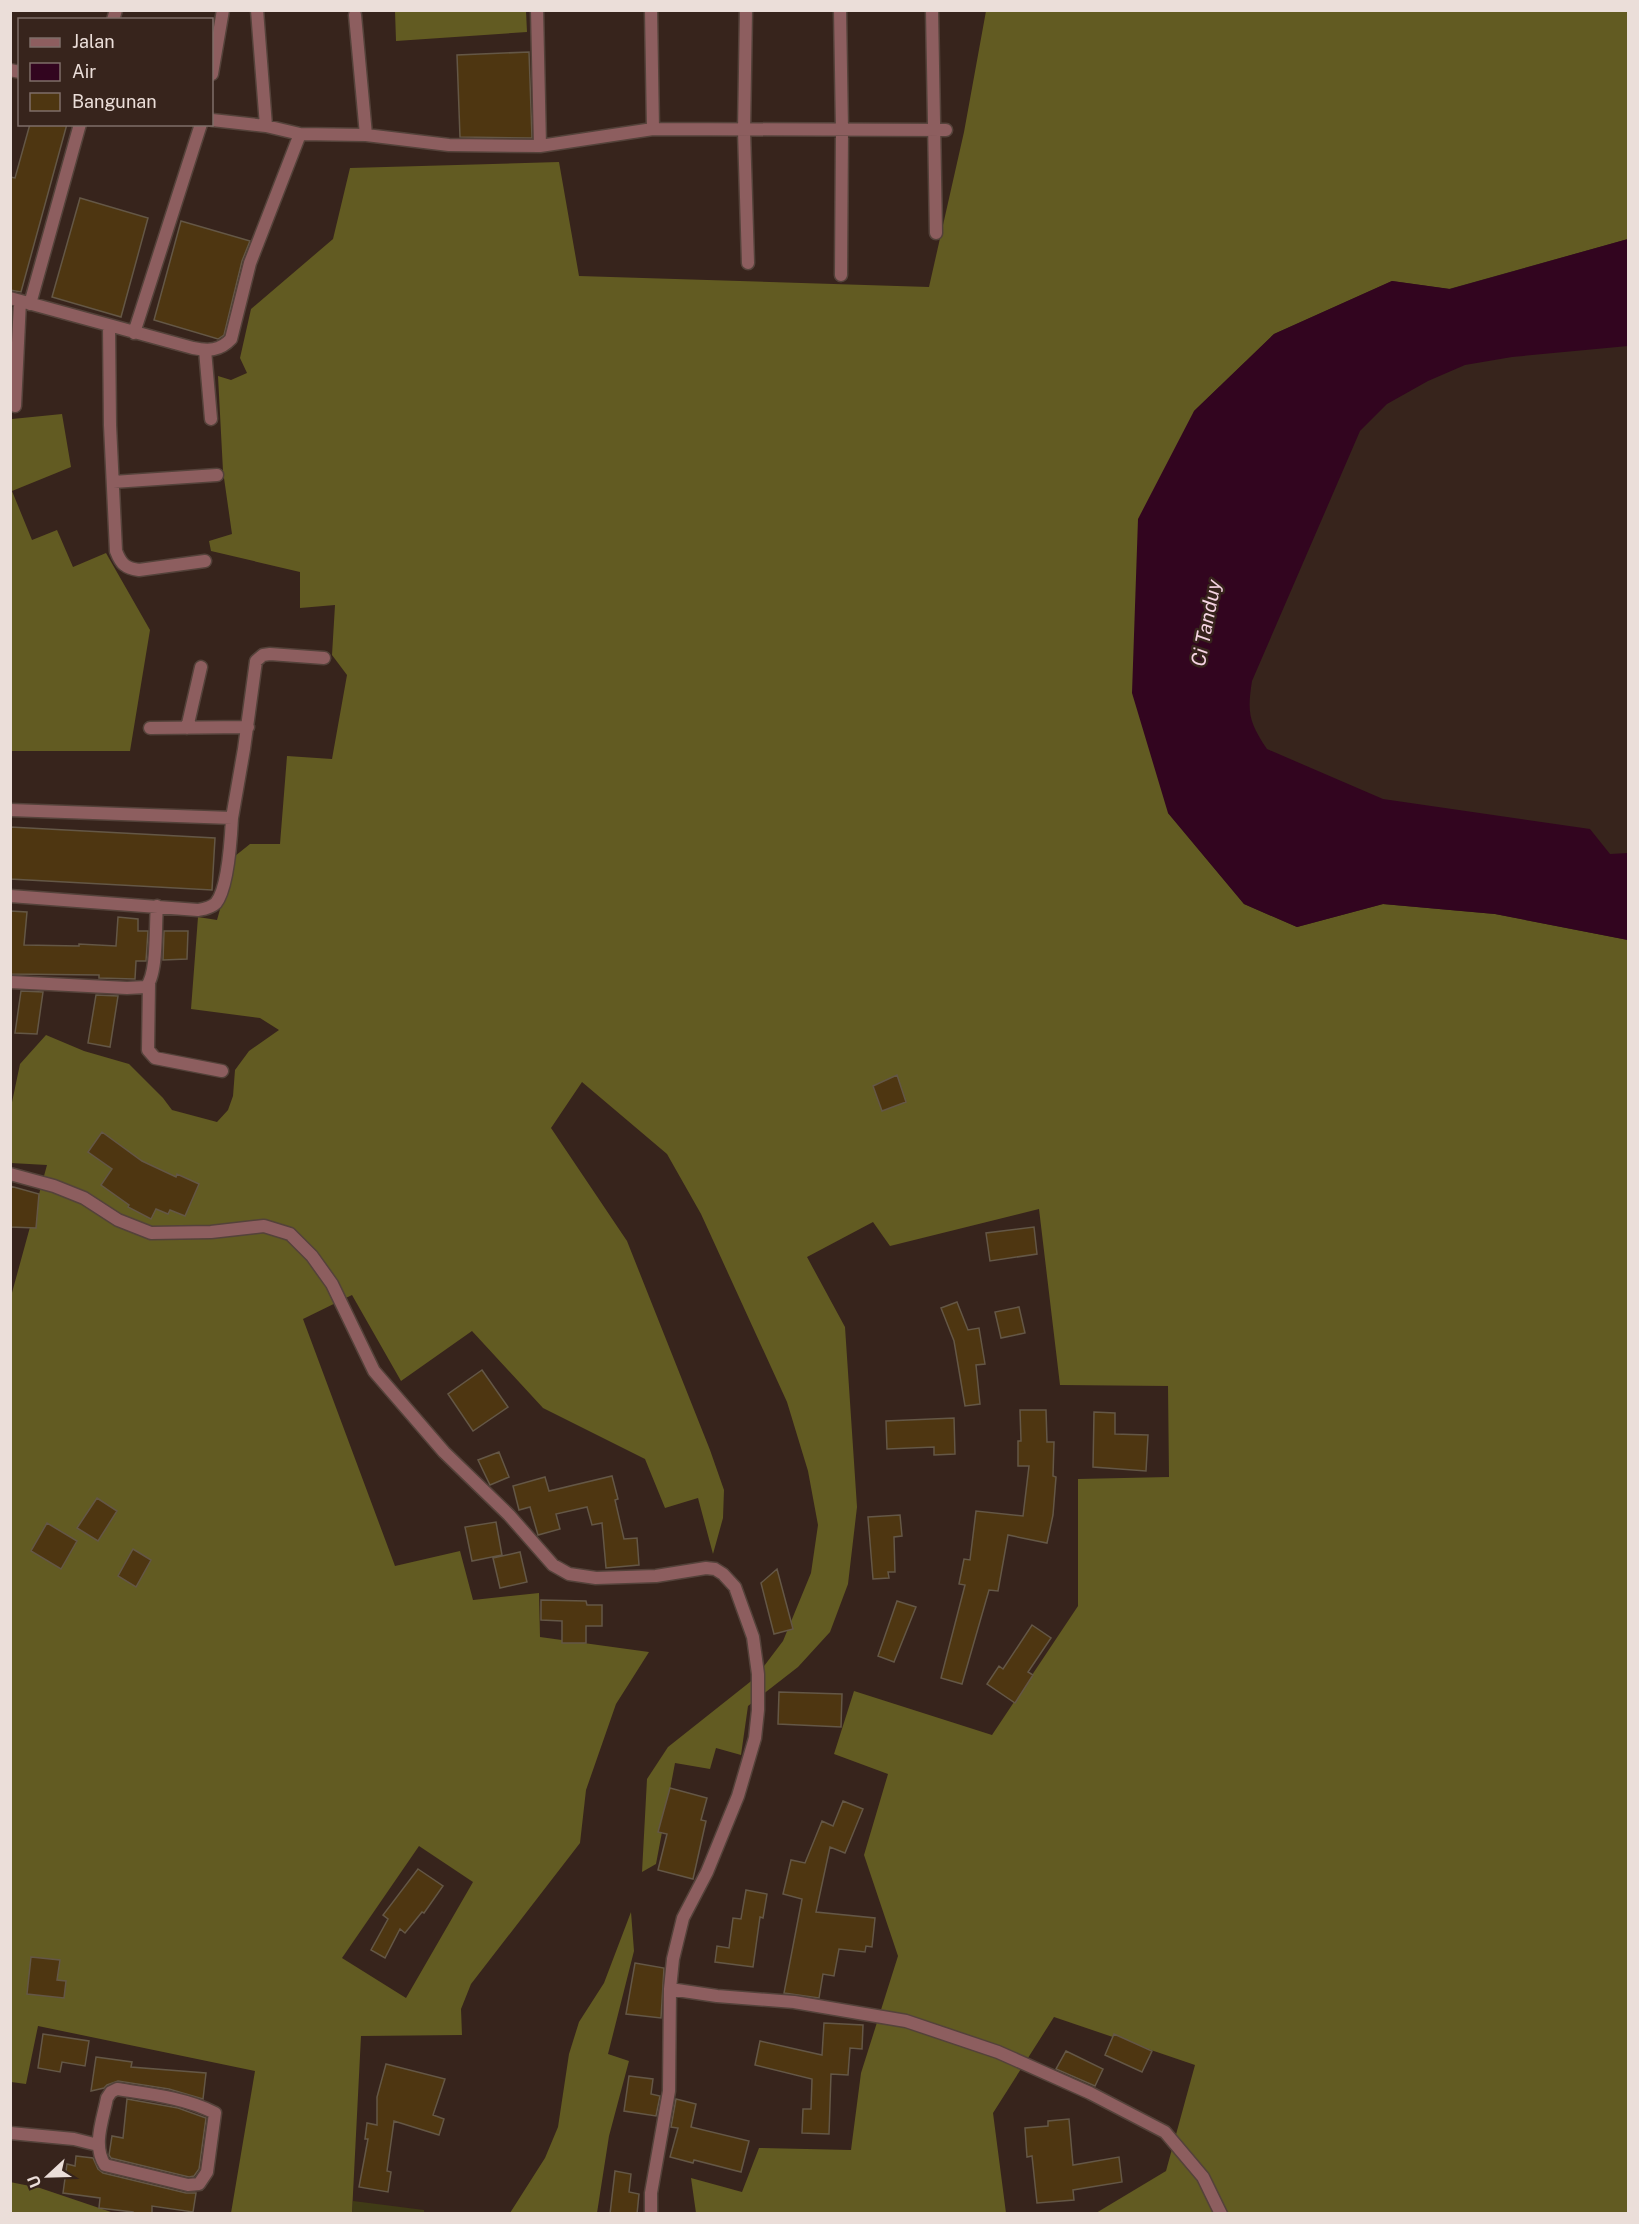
<svg xmlns="http://www.w3.org/2000/svg" width="1639" height="2224" viewBox="0 0 1639 2224" font-family="'Public Sans',sans-serif">
  <rect width="100%" height="100%" fill="#37241c"/>
  <path fill="#403b16" d="M353,2201L424,2210V2214H352Z"/>
  <path fill="#625b22" fill-rule="evenodd" d="M395,11H526L527,32L396,41Z
    M986,11H1628V239L1449,289L1392,281L1274,334L1194,411L1168,813L1244,904L1297,927L1383,904L1495,914L1628,940V2213H1096L1166,2171L1195,2065L1054,2017L993,2113L1006,2213H696L691,2178L742,2192L759,2148L851,2150L861,2073L898,1956L864,1855L888,1774L834,1754L854,1691L992,1735L1078,1606V1479L1169,1477L1168,1386L1060,1385L1039,1209L890,1246L873,1222L807,1257L845,1327L857,1507L848,1584L830,1632L798,1667L748,1706L741,1755L716,1748L710,1769L675,1763L656,1864L642,1872L647,1779L668,1747L755,1678L783,1641L811,1573L818,1525L808,1471L787,1402L701,1214L667,1154L582,1082L551,1128L627,1241L710,1450L724,1490L723,1518L713,1554L698,1498L665,1508L645,1459L543,1408L472,1331L401,1381L352,1295L303,1319L395,1566L460,1551L473,1600L539,1593L540,1637L649,1652L616,1704L586,1790L580,1843L471,1984L461,2009L462,2035L361,2036L352,2213H231L255,2071L38,2026L26,2084L11,2082L10,1300L47,1165L11,1163V1107L20,1064L46,1035L84,1051L129,1064L163,1098L172,1110L217,1122L228,1110L233,1096L235,1070L249,1051L279,1030L260,1018L191,1009L198,917L217,920L235,856L250,844H280L287,756L332,759L347,675L332,655L335,605L300,608V572L211,551L209,541L232,534L223,471L218,376L231,380L247,373L240,358L251,309L333,239L350,168L559,162L579,276L929,287L964,132ZM419,1846L473,1882L406,1998L342,1958Z
    M11,414L12,419L62,414L71,467L12,491L32,540L57,530L73,567L106,553L150,630L130,751H11Z
    M631,1912L634,1951L608,2054L629,2061L609,2136L597,2213H510L545,2158L558,2127L569,2054L579,2022L604,1983Z
    M10,2182L40,2188L114,2213H11Z"/>
  <path fill="#32051f" d="M1628,239V346L1512,357L1465,365L1428,381L1387,404L1360,431L1252,681C1247,713 1249,722 1267,749L1383,799L1590,829L1610,854L1628,853V940L1495,914L1383,904L1297,927L1244,904L1168,813L1132,693L1138,519L1194,411L1274,334L1392,281L1450,289Z"/>
  <path fill="#4e3611" stroke="#645746" stroke-width="1.5" d="M529,52L532,138L460,137L457,55Z
    M30,124H67L21,292L10,290V177L15,178Z
    M80,198L148,218L121,317L52,297Z
    M181,221L250,241L242,261L224,335L218,339L154,320Z
    M10,827L215,838L212,890L10,879Z
    M10,911L27,912L24,945L79,946V944L116,946L118,917L138,919V931H148L146,961H136L135,979L99,978V975L10,974Z
    M164,931H188L187,959L163,960Z
    M21,991L43,992L37,1034L15,1033Z
    M96,995L118,996L110,1047L88,1043Z
    M897,1075L906,1102L882,1111L873,1086Z
    M102,1132L142,1161L176,1177L177,1174L199,1184L185,1216L170,1210L168,1214L156,1209L151,1219L128,1207L129,1205L101,1185L112,1169L88,1152Z
    M10,1186L39,1194L36,1228L10,1227Z
    M1034,1227L1037,1254L990,1261L986,1233Z
    M957,1302L968,1330L979,1328L985,1364L976,1365L980,1404L965,1406L954,1341L941,1308Z
    M1019,1307L1025,1333L1001,1338L995,1312Z
    M482,1370L508,1407L473,1431L448,1394Z
    M1020,1410H1046L1047,1442H1054L1053,1476L1056,1477L1053,1515L1047,1543L1008,1535L998,1591L989,1590L962,1684L941,1678L965,1585L959,1584L964,1559L970,1560L976,1511L1023,1516L1029,1466H1018V1441H1021Z
    M1094,1412L1115,1413V1434L1148,1435L1146,1471L1093,1467Z
    M954,1418L955,1454L934,1455V1447L887,1449L886,1421Z
    M499,1452L509,1477L490,1485L478,1460Z
    M612,1476L618,1499L615,1500L624,1539L637,1538L639,1565L606,1568L602,1523L592,1525L587,1507L556,1514L560,1529L538,1535L530,1507L519,1510L513,1486L545,1477L549,1491Z
    M97,1498L117,1511L98,1541L77,1528Z
    M900,1515L902,1536L894,1537L895,1572H888L889,1578L873,1579L868,1517Z
    M496,1522L502,1555L472,1561L465,1527Z
    M47,1523L77,1541L61,1569L31,1551Z
    M133,1549L151,1560L136,1587L118,1576Z
    M520,1552L527,1582L500,1588L493,1558Z
    M777,1569L793,1629L774,1634L761,1583Z
    M541,1600L586,1601L587,1605H602V1626H586V1643H562V1621L541,1620Z
    M897,1601L916,1607L894,1662L878,1656Z
    M1032,1625L1051,1638L1028,1672L1033,1675L1015,1703L987,1684L999,1666L1003,1669Z
    M779,1692L842,1694L841,1727L778,1724Z
    M670,1788L707,1798L701,1820L706,1821L693,1879L658,1870L667,1834L658,1832Z
    M843,1801L863,1809L845,1853L830,1847L816,1912L875,1918L872,1947L866,1946L865,1952L839,1949L834,1976L823,1974L819,1998L784,1993L802,1899L783,1894L791,1860L805,1863L822,1821L833,1826Z
    M418,1869L443,1886L424,1913L422,1912L405,1933L400,1929L385,1958L371,1950L388,1919L383,1915Z
    M746,1890L767,1894L763,1918L760,1917L753,1967L715,1962L717,1946L729,1948L733,1918L741,1919Z
    M31,1957L60,1960L57,1980L66,1981L64,1998L27,1994Z
    M635,1963L664,1968L661,2018L626,2014Z
    M824,2023L863,2025L862,2049L850,2048L848,2075L831,2074L829,2134L802,2133L803,2109H811L812,2079L755,2065L760,2041L822,2055Z
    M43,2034L89,2041L85,2066L62,2062L60,2072L38,2068Z
    M1114,2034L1152,2051L1142,2072L1105,2055Z
    M1066,2051L1103,2069L1095,2086L1056,2069Z
    M96,2057L132,2062L131,2067L206,2073L203,2099L169,2089L118,2081L107,2085L104,2088L91,2091Z
    M386,2064L445,2079L433,2115L444,2119L439,2135L394,2121L387,2171L391,2172L388,2192L359,2187L368,2139H365L367,2123L377,2125V2097Z
    M629,2076L653,2079L651,2094L660,2096L656,2116L624,2111Z
    M127,2099L178,2108L206,2118L199,2169L194,2176L189,2177L111,2158L109,2155L112,2136L123,2138Z
    M676,2099L696,2104L691,2127L749,2141L741,2172L694,2160L693,2163L670,2157L678,2128L671,2127Z
    M1069,2119L1073,2165L1119,2157L1122,2182L1073,2190L1074,2200L1037,2203L1032,2156L1027,2157L1025,2128L1048,2126V2121Z
    M76,2156L93,2158L98,2169L103,2173L186,2193H196L193,2212L152,2206V2214H133V2212L99,2208L100,2198L63,2193L67,2164L75,2166Z
    M615,2171L631,2174L629,2192L639,2194L637,2214H610Z"/>
  <g fill="none" stroke-linecap="round" stroke-linejoin="round">
    <defs>
      <path id="street" d="M257,10L266,126
        M537,10L540,146
        M651,10L653,129
        M746,10L744,131L748,263
        M840,10L842,130L841,275
        M932,10L936,233
        M355,15L366,135
        M113,20L116,10
        M10,70L20,72
        M212,74L223,10
        M212,120L266,126L300,134L366,135L449,145L540,146L653,129L946,130
        M10,298L193,348C208,351 220,351 231,339L250,263L300,134
        M30,304L80,124
        M109,326L110,425L116,551C121,564 125,568 139,570L205,561
        M134,333L201,124
        M205,350L211,419
        M15,406L20,301
        M113,482L217,475
        M150,728L248,727
        M187,728L201,667
        M10,810L232,818L244,749L256,661L263,655L270,654L324,658
        M10,896L198,910C204,909 211,908 216,903C228,888 231,838 232,818
        M10,982L127,988L146,987C158,974 155,925 157,906
        M149,984L148,1050L155,1058L222,1071
        M10,1174L54,1186L84,1198L118,1220L151,1233L211,1232L264,1226L290,1234L312,1256L332,1284L374,1371L444,1452L509,1515L553,1565L569,1574L596,1578L656,1576L706,1568L715,1569L723,1574L735,1587L753,1637L758,1674V1710L755,1738L738,1796L707,1872L683,1918L673,1959L670,1989L669,2091L651,2193V2214
        M670,1989L717,1996L794,2002L906,2021L998,2052L1090,2093L1165,2132L1203,2177L1221,2214
        M117,2089C149,2094 186,2098 215,2113L207,2172L199,2184L188,2185L105,2165C92,2146 103,2119 107,2098L111,2092Z
        M10,2133L74,2139L98,2145"/>
    </defs>
    <use href="#street" stroke="#54423a" stroke-width="15"/>
    <use href="#street" stroke="#8d5e5f" stroke-width="12"/>
  </g>
  <g text-anchor="middle" stroke-width="5" stroke-linejoin="round" paint-order="stroke">
    <g font-size="20" font-style="italic" fill="#f5d3e2" stroke="#37241c">
      <text transform="translate(1206 623) rotate(-79)" y="7">Ci Tanduy</text>
    </g>
  </g>
  <rect width="1639" height="2224" fill="none" stroke="#ebded9" stroke-width="24"/>
  <rect x="18" y="18" width="195" height="108" fill="#37241c" stroke="#7f6e68" stroke-width="1.5"/>
  <rect x="30" y="38" width="30" height="9" fill="#8d5e5f" stroke="#7f6e68" stroke-width="1.5"/>
  <text x="72" y="48" font-size="18" fill="#ebded9">Jalan</text>
  <rect x="30" y="63" width="30" height="18" fill="#32051f" stroke="#7f6e68" stroke-width="1.5"/>
  <text x="72" y="78" font-size="18" fill="#ebded9">Air</text>
  <rect x="30" y="93" width="30" height="18" fill="#4e3611" stroke="#7f6e68" stroke-width="1.5"/>
  <text x="72" y="108" font-size="18" fill="#ebded9">Bangunan</text>
  <g transform="translate(48 2176) rotate(248)" stroke="#37241c" stroke-width="4.5" paint-order="stroke">
  <path d="M0-4.5L10 22L0 15L-10 22Z" fill="#ebded9"/>
  <text y="-9" font-size="16" font-weight="bold" text-anchor="middle" fill="#ebded9">U</text>
  </g>
</svg>
